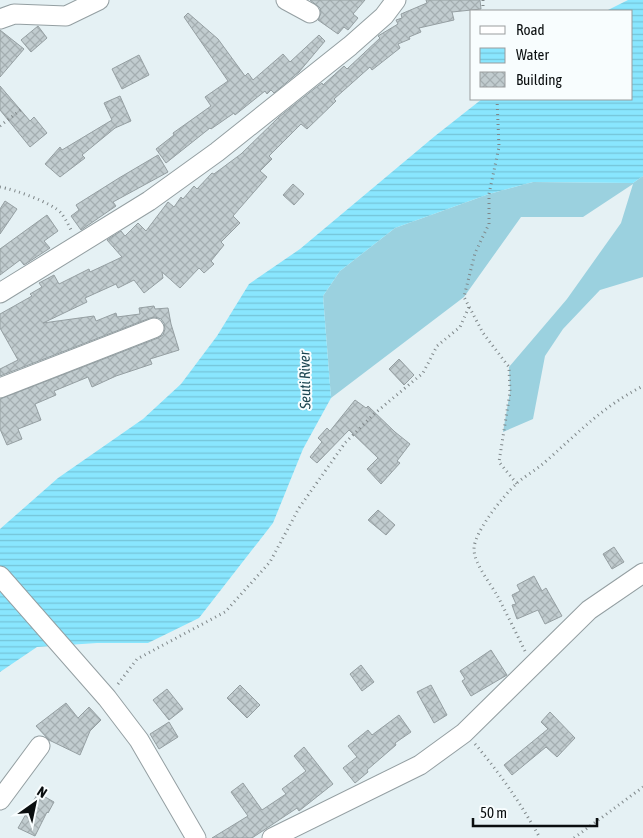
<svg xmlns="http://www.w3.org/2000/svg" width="643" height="838" viewBox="0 0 643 838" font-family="'Asap Condensed',sans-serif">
  <defs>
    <pattern id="water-rules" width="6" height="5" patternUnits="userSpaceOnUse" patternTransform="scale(1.25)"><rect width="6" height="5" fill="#89e6fe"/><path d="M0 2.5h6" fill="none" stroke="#75c4d8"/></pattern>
    <pattern id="building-cross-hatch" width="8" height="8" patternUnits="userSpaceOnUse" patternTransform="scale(1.25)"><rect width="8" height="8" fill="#c1cccf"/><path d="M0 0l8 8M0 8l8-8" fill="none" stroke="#a4aeb1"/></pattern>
  </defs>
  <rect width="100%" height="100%" fill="#e5f1f4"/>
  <path fill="#9bd1df" d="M643,176V277L600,290L563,329L545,356L533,419L503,432L510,392L509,367L567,299L621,223L633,184L583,217H521L464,297L331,398L323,296L340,271L395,228L489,194L533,182L633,183Z"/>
  <path fill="url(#water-rules)" d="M628,0H643V176L633,183L533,182L489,194L395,228L340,271L323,296L331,398L303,449L273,523L199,618L148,643H97L37,647L0,672V529L58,478L143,419L181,384L217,336L249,284L300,249L435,136L482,99H632V11H606Z"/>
  <path fill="url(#building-cross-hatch)" stroke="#959fa2" d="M310,0H365L353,14L358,18L348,30L344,27L338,34L318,20L321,13L320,8Z
    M426,0H480L481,9L452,12L454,20L419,28L421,32L409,37L410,39L398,44L400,48L372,70L370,67L334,99L336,101L307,129L301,124L269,156L272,159L260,171L267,177L233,216L240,223L221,242L224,245L211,261L214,264L204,273L199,268L180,288L162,272L163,278L144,293L134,280L118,288L116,284L85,298L87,302L43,323L94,316L96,321L116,313L117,317L140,314L139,308L154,306L155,309L168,308L171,324L179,350L150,359L152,364L116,376L92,387L88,377L54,391L56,395L35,404L41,420L18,429L22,439L7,445L0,429V399L158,338L163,335L165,329L164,323L161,319L155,317L150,318L0,376V369L18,360L0,328V314L32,296L30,294L42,287L39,283L54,275L59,284L89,269L90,272L122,257L107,240L121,231L125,236L138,223L146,231L168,202L174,207L181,197L183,199L194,186L197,189L212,173L214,174L241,154L279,117L314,89L322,83L323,85L344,66L347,69L380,38L378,36L398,24L396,20L402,18L401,14L427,3Z
    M188,13L218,39L245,76L248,73L253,80L283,54L290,62L319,35L325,41L299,72L274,93L271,90L267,94L265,91L235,115L234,113L211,129L210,128L166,163L156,149L174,135L173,133L211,106L205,97L228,81L184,17Z
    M38,26L47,38L31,52L21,40Z
    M0,30L24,49L0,77Z
    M139,55L149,75L122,89L112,69Z
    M0,86L30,121L34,117L47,133L30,147L0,110Z
    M120,96L131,121L115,128L82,155L85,158L60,177L45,164L60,147L62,150L112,120L104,103Z
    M158,155L168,172L113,202L116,206L81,230L71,216L79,210L76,205L119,178Z
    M293,184L304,194L294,205L283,195Z
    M5,201L17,209L0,234V209Z
    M47,215L58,231L44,241L50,248L24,265L20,260L0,275V249Z
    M399,359L414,375L404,385L389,369Z
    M355,400L366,408L368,406L395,432L410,444L397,461L400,463L381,484L367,469L378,458L349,430L317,463L310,457L322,442L318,438L327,428L330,431Z
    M378,510L395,525L386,535L368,520Z
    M614,547L624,562L612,569L603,554Z
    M534,576L542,591L546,588L562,616L545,624L538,610L517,619L512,605L516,604L512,595L520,591L517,585Z
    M491,650L507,675L471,696L462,681L465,679L460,671Z
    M361,665L374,682L362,691L350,674Z
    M240,685L260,705L247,718L227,698Z
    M431,685L447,715L434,723L417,692Z
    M167,689L183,709L169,720L153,700Z
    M66,703L78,718L89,707L101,720L90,731L80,755L49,740L36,726Z
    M550,712L575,738L557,757L546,747L512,775L504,765L548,729L541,722Z
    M399,715L411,732L395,743L396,745L367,770L368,772L355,783L343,768L357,757L348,746L368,730L372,735Z
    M169,722L178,737L159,749L150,734Z
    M304,747L333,784L299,811L297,808L252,838H212L248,816L231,792L243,783L262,810L286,794L282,789L306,771L294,756Z
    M38,793L54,802L48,813L47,812L35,836L18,828Z"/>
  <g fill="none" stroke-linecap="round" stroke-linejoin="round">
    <defs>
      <path id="minor" d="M286,0L310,13
        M0,19L14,14L66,16L99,0
        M0,293L149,201L217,152L350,46L384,16L396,0
        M0,388L154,328
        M0,576L107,698L139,740L196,838
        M0,800L40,746
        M272,838L420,765L464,733L589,610L643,573"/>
    </defs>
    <use href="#minor" stroke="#949fa2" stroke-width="21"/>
    <path stroke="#7f8789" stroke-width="3" stroke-dasharray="1 4" stroke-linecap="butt" d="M483,11V0
      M497,99L499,147L489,194V224L475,253L464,297L483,333L509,367L510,392L499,462L517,484
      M0,126L23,108
      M0,187C13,189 53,203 61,213C65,218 68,224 71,230
      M525,651C516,633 507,614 498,597C491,584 474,564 474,549C474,532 504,495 517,483C525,476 536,470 544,463C578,433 602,407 643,386
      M118,684L137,659L225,612L270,562L299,508L345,443L374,414L423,373L437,346L460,327L469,307
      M475,744C500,773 521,804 540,838
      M574,838L643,787"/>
    <use href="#minor" stroke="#fff" stroke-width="19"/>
  </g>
  <g text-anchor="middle" stroke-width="4" stroke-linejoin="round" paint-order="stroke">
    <g font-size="15" font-style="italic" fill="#1b4550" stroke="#f8fdfe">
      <text transform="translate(305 380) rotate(-91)" y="5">Seuti River</text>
    </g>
  </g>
  <rect x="470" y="10" width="162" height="90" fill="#f8fdfe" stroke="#999d9e"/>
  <rect x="480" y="26" width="25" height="8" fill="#ffffff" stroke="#999d9e"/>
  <text x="516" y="35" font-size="15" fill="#0a0e0f">Road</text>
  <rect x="480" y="48" width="25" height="15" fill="url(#water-rules)" stroke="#999d9e"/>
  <text x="516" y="60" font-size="15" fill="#0a0e0f">Water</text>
  <rect x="480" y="72" width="25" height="15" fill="url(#building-cross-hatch)" stroke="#999d9e"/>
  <text x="516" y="85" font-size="15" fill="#0a0e0f">Building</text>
  <g transform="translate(35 803) rotate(33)" stroke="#f8fdfe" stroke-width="4" paint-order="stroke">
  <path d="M0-4L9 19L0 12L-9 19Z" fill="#0a0e0f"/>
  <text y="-8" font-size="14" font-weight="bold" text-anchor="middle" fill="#0a0e0f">N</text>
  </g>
  <path d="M473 818v8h124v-8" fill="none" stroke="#0a0e0f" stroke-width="2.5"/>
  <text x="480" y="818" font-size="15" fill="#0a0e0f" stroke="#f8fdfe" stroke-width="4" paint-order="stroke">50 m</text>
</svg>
